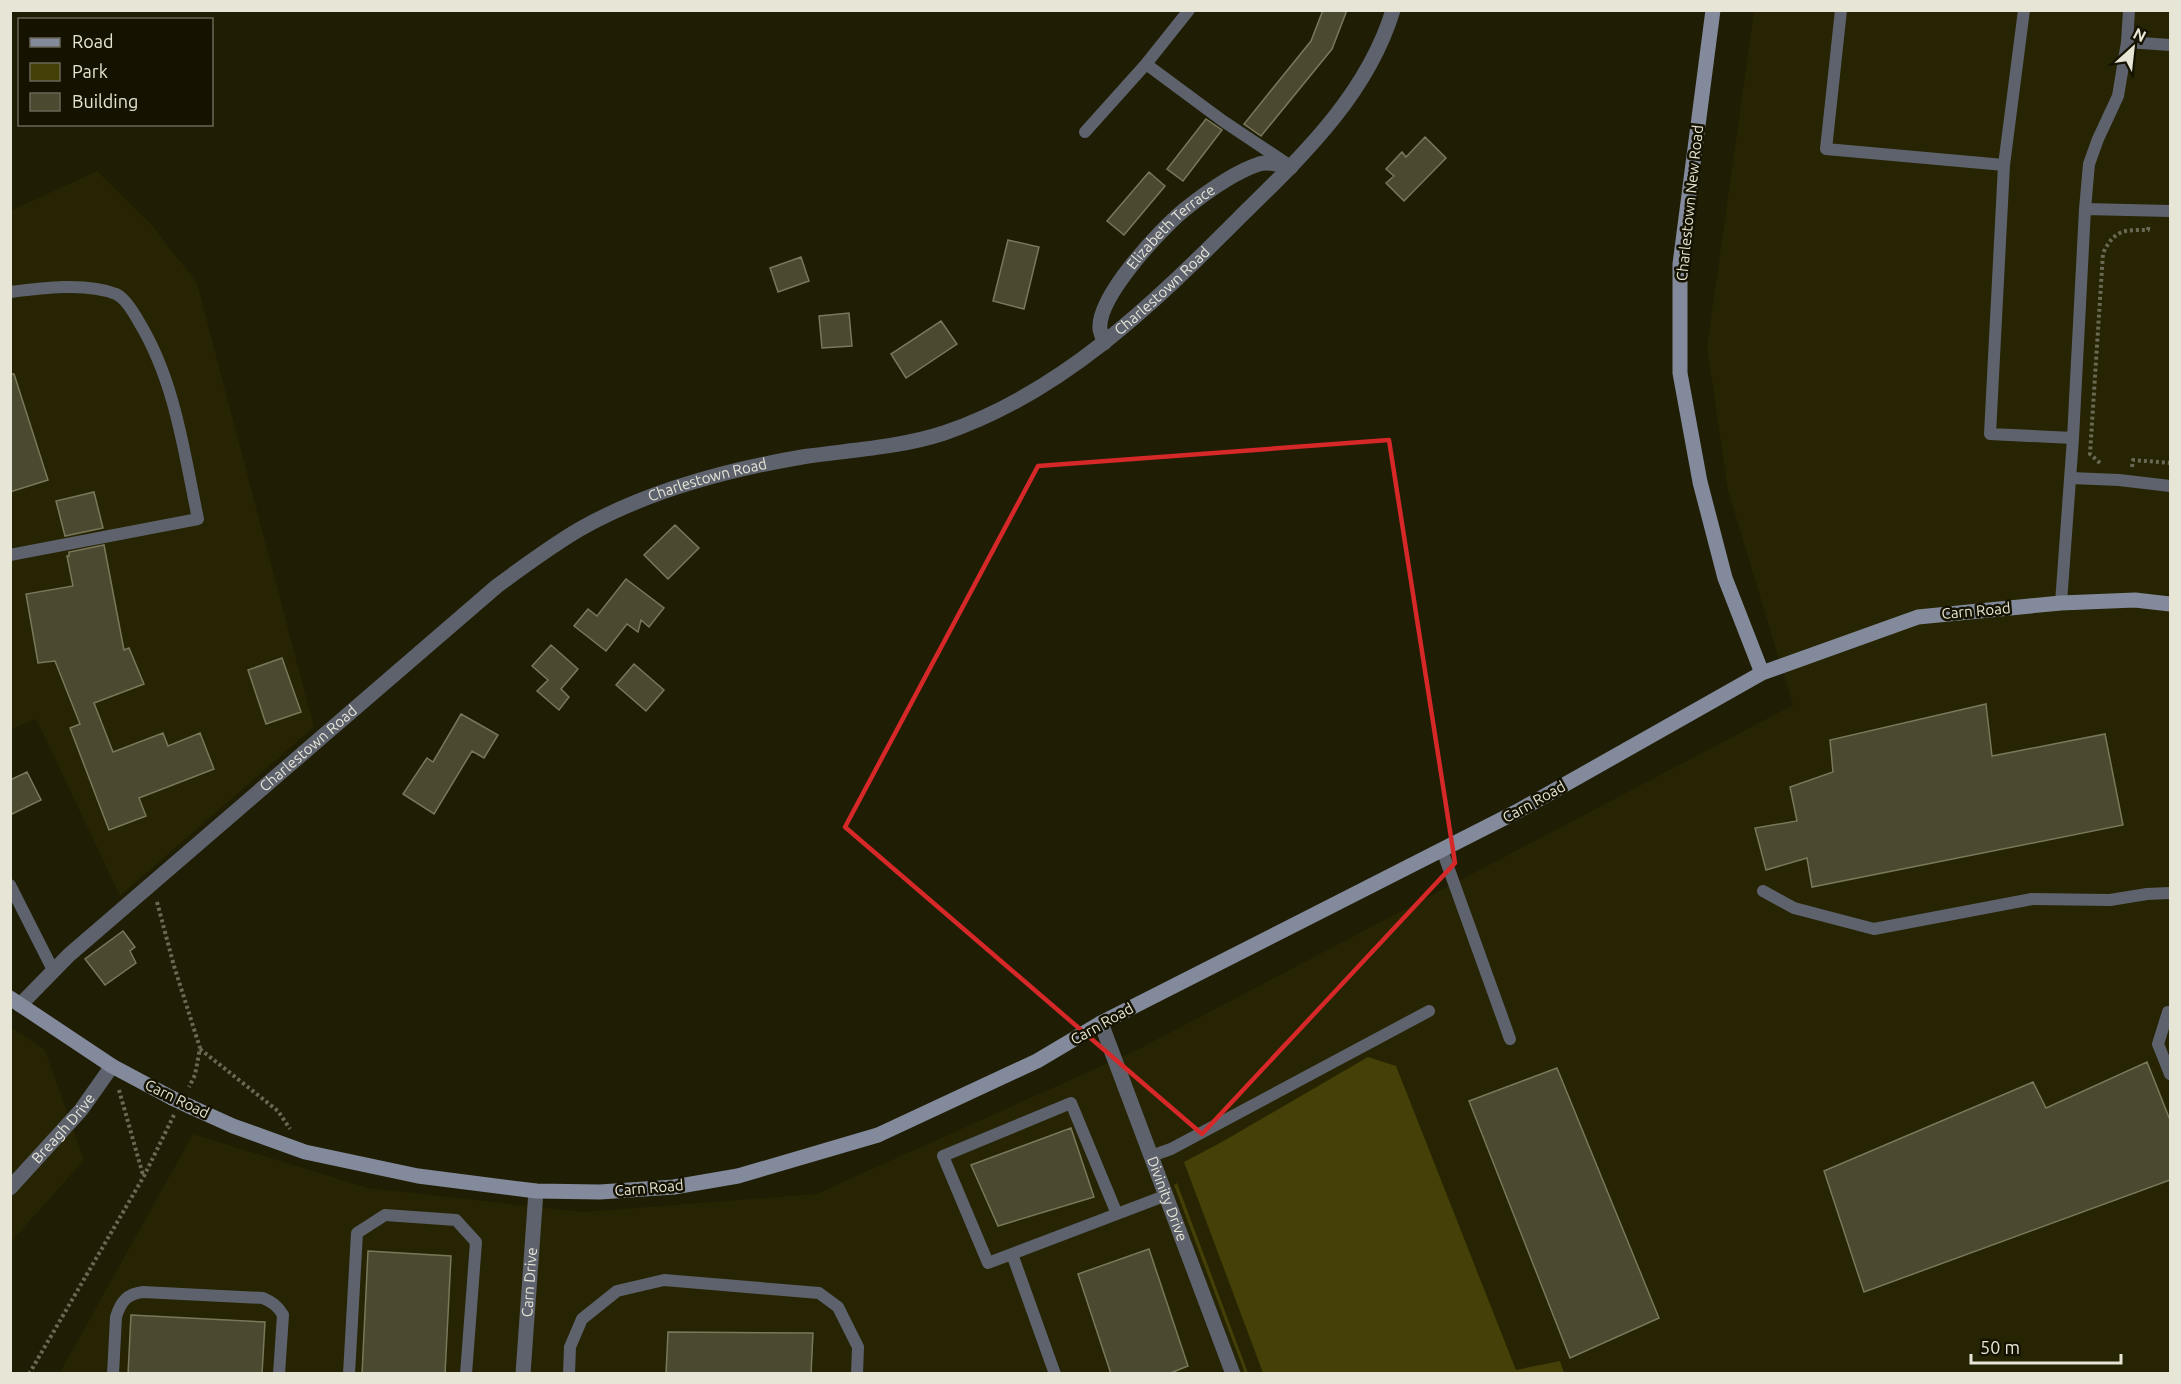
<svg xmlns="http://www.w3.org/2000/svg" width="2181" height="1384" viewBox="0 0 2181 1384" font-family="Ubuntu,sans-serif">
  <rect width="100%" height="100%" fill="#1f1d04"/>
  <path fill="#262402" d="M1754,11H2170V1373L59,1374L193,1134L368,1188L583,1212L816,1194L1137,1050L1793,705L1728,491L1707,347Z
    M97,171L151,224L197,283L314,727L120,896L36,719L11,729L10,211Z
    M11,1027L45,1050L84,1160L11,1242Z"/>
  <path fill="#444007" d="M1368,1057L1396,1066L1516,1370L1560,1361L1564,1373H1263L1184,1162L1220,1143Z
    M1177,1183L1248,1373H1245L1238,1355L1174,1185Z"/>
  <path fill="#4b492f" stroke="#79785b" stroke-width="1.5" d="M1323,10H1347L1332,49L1261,136L1244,124L1311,41Z
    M1206,119L1222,130L1183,181L1167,169Z
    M1425,137L1446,158L1404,201L1386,183L1394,176L1386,169L1402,152L1406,157Z
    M1149,172L1165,186L1124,235L1107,221Z
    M1008,240L1039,247L1024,309L993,301Z
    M801,257L809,281L778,292L770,268Z
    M849,313L852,346L822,348L819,316Z
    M941,321L957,344L906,378L891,354Z
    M10,374H14L48,480L10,492Z
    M94,492L103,528L65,536L56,501Z
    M675,525L699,548L668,579L644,555Z
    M104,545L124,650L129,648L144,684L94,703L113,752L163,733L168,746L200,733L214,769L139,798L146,816L109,830L70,728L80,724L55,661L38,663L26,594L73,586L67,556H69V552Z
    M626,579L664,608L649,627L641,620L638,632L627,624L606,651L574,626L588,609L597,616Z
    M551,645L578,669L561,689L569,697L559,710L537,691L548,680L532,666Z
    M282,658L301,712L266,724L248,670Z
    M634,664L664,690L646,711L616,685Z
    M1986,704L1992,756L2105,734L2123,825L1812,887L1807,858L1766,870L1755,828L1797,821L1790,787L1833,772L1830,740Z
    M461,714L498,735L484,758L472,751L434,814L403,794L427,758L433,762Z
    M27,772L41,800L10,815V780Z
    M123,931L135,947L130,951L136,963L105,985L85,959Z
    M2147,1062L2170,1120V1180L1864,1292L1824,1171L2033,1082L2046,1108Z
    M1557,1068L1659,1318L1570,1358L1469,1101Z
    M1071,1128L1094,1197L998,1226L971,1165Z
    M1149,1249L1188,1366L1168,1374H1111L1078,1274Z
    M368,1251L451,1256L445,1374H362Z
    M131,1315L265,1322L262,1374H128Z
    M668,1332L813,1333L811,1374H666Z"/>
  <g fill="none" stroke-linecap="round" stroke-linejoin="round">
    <path stroke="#6b6954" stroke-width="4" stroke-dasharray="3 3" stroke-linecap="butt" d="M2100,463L2090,454L2103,253C2115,229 2124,230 2148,230L2149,224
      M2132,467L2133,460L2170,463
      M157,902L174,966L200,1048L195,1075L189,1087
      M200,1049L278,1111L290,1129
      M119,1090L143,1175
      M29,1374L144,1176L174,1115"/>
    <path stroke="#5d626d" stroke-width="12" d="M1841,10L1826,149L2004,165
      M2024,10L2004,165L1990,434L2073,438
      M2127,42L2170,45
      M1146,64L1223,121L1289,165
      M1085,132L1146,64L1189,10
      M2085,209L2170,211
      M10,292C41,288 87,282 116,294C125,298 134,313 139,322C175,381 184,452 198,519L10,555
      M2071,478L2119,480L2170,486
      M2061,603L2073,438L2085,209L2089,164L2098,139L2118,96L2127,42L2129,10
      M1442,850L1510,1039
      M10,885L53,970
      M1763,891L1794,908L1874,929L2032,899L2110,900L2147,894L2170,893
      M2170,1012H2168L2158,1044L2170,1074
      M1151,1156L1171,1149L1429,1011
      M1117,1214L988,1263L943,1156L1071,1103L1117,1214L1167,1195
      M1012,1254L1055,1374
      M113,1374L116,1317C121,1301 127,1294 143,1292L263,1298C272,1302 278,1306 283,1315L279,1374
      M349,1374L357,1233L385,1215L456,1220L476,1242L466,1374
      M569,1374L570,1347L582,1319L617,1291L664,1280L819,1293L838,1307L858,1347L857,1374"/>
    <g stroke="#5d626d" stroke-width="15">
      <path id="s1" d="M1104,343C1103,338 1101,334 1100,329C1097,297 1160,230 1184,210C1204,194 1235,172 1259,164C1270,161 1281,165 1291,167"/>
      <path id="s2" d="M20,1005L69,955L497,586C524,566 551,546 580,529C647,491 726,470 802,457C849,450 898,448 944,433C1062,393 1153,304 1239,218C1300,158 1367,96 1393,10"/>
      <path id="s3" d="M1101,1023L1233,1374"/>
      <path id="s4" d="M10,1188L81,1110L112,1066"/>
      <path id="s5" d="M523,1374L536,1191"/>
    </g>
    <path stroke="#828a9c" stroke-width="15" d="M1713,10L1680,264V373L1700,482L1725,578L1762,673
      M10,998L112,1066L172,1098
      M191,1107L233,1126L305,1152L418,1176L536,1191L600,1192L674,1187L738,1176L878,1135L1037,1061L1101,1023L1518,811L1762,673L1918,617L2061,603L2135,600L2170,604"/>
    <path stroke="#828a9c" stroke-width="15" d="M172,1098L191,1107"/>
  </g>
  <path fill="none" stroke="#d62828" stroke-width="4.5" stroke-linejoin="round" d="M1389,440L1455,863L1202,1134L845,827L1038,466Z"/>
  <g text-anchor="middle" stroke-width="5" stroke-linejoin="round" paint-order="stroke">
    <g font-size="15" fill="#e6e5d6" stroke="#151300">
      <text transform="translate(1690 203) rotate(-84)" y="5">Charlestown New Road</text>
      <text dy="5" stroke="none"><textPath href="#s1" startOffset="142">Elizabeth Terrace</textPath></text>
      <text dy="5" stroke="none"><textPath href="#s2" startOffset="1377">Charlestown Road</textPath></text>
      <text dy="5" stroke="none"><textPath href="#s2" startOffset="873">Charlestown Road</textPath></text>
      <text transform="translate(1976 611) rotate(-5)" y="5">Carn Road</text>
      <text dy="5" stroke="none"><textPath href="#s2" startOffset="386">Charlestown Road</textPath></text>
      <text transform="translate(1534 802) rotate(-29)" y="5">Carn Road</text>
      <text transform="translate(1102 1024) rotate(-29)" y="5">Carn Road</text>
      <text transform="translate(177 1099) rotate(26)" y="5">Carn Road</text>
      <text dy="5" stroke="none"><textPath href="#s4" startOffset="80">Breagh Drive</textPath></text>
      <text transform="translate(649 1188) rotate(-5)" y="5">Carn Road</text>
      <text dy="5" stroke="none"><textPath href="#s3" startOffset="188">Divinity Drive</textPath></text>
      <text dy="5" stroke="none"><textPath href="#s5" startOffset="92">Carn Drive</textPath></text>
    </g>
  </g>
  <rect width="2181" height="1384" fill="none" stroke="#e6e5d6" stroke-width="24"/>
  <rect x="18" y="18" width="195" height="108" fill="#151300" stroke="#696756" stroke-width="1.5"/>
  <rect x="30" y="38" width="30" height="9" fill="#828a9c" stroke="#696756" stroke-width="1.5"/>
  <text x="72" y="48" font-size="18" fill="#e6e5d6">Road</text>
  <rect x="30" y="63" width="30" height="18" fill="#444007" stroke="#696756" stroke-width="1.5"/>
  <text x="72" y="78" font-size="18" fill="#e6e5d6">Park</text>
  <rect x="30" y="93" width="30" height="18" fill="#4b492f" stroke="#696756" stroke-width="1.5"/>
  <text x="72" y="108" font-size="18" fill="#e6e5d6">Building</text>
  <g transform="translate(2133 48) rotate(27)" stroke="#151300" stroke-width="4.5" paint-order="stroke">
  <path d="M0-4.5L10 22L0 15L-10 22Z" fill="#e6e5d6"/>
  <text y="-9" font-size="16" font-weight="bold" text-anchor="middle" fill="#e6e5d6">N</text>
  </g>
  <path d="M1971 1354v9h150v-9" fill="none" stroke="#e6e5d6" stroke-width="3"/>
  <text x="1980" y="1354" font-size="18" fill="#e6e5d6" stroke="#151300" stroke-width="4.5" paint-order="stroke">50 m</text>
</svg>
